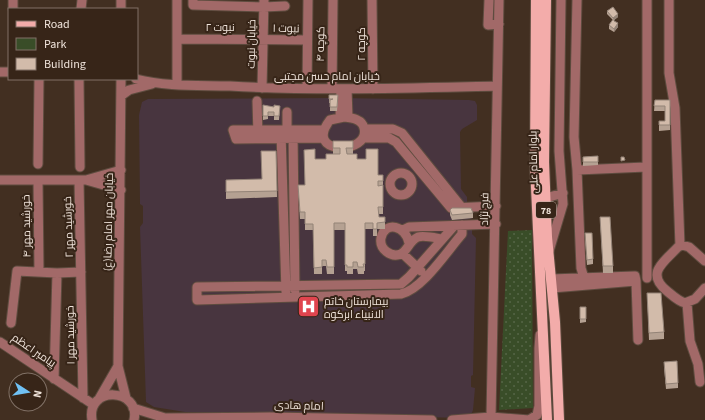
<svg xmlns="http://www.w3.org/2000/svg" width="705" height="420" viewBox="0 0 705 420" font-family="'Source Sans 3',Cairo,sans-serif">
  <defs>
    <pattern id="green-dots" width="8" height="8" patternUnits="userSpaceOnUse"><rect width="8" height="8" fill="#394d28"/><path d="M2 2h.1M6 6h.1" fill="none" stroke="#566647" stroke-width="1.8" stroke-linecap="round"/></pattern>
  </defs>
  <rect width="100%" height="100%" fill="#422f21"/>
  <path fill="#48353f" d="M338,98L469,100L475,101L477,105V120L462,129L460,132L461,189L467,197V213L473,218L467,220V227H472V234L476,238L473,375L471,376V387L475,388L473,410L471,415L466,418L185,412L154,407L146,402L140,227L143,223V206L140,204L139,115L142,102L148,99Z"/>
  <path fill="url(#green-dots)" d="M532,230L533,408L499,410L508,231Z"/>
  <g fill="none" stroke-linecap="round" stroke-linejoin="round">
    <defs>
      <path id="minor" d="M121,0V9
        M193,0V5L264,7L285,6
        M372,0L373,89
        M489,0L488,25L499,24
        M577,0L574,137L577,170L646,167
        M647,0V278
        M669,0V73L675,108L680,246
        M13,9V0
        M81,9L82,0
        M177,39L307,40
        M0,72H9
        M79,79L80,167
        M121,79L118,366L126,398
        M136,79C167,87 199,85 230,86C319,91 408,88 497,86
        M177,84V0
        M262,88L264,0
        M307,88L308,0
        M332,88L333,0
        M347,89L348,117
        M122,95L129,90L152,84
        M257,101L258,135
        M287,112V130
        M340,117L341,89
        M344,117C352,118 362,119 364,128C371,155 302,156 330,120Z
        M365,129H393L402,133L463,209
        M281,133L286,292
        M293,133L295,290
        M323,138L236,139L233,130H324
        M363,138H389L396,142L451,208L496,206
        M38,164L39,79
        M577,170L581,268L584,278
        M390 184a11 11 0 1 1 22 0a11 11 0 1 1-22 0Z
        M0,180H86L121,190
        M79,180L83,398
        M86,180L121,170
        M38,181L39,272
        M546,198L563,193
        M454,226L409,277L401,284L197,287V300L401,294C423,289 447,251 462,234V225
        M403,230L409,227L496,224
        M409,243C406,226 385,220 381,238C379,249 391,258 401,254C408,250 409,241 418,237C424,235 436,238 442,239
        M549,251L563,204L559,151L561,0
        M402,253L421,271
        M705,261L689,247L682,245L678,247C664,262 645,273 667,291C673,296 678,301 685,303L695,299L705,288
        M551,279L635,276L636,281L552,288
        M636,281L638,340
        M687,303L690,341L698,364L700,382
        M11,323L17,271L57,273L81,272
        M0,342L94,405
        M54,379L57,273
        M99,399L118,366
        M133,408L165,418L270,417L432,420
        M92,420C86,385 141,388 134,420
        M452,420L491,417L499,0
        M494,420L491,417L529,420L537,415L539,406V348L540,335"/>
      <path id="major" d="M536,0L535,166L547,420
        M546,0L544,162L547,237L555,322L559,420"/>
    </defs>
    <use href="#minor" stroke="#5e4c3f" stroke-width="11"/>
    <use href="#major" stroke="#5e4c3f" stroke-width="12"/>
    <use href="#minor" stroke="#a26968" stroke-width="9"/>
    <use href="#major" stroke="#f3acaa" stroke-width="10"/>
  </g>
  <path fill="#b5a192" d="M607,11L618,17L614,20V21L618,27L614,32L609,29V25L613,20L607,14Z
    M329,95L338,98L337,111H330V103H329Z
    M655,100H670V130L659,131V121H665V111H654Z
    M263,105L274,107L280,106L279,120H274V116H268V119L263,120Z
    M333,141H353V154L357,159L378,175L383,181V214H379V217H385V229H377V236H373V229H365V271H364V274H358L357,269H353V274H347V271H345V230H334V274H327L326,266H322V274H314L313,230H305V219H300L298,185H305L315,159H326L333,154Z
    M276,151L277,197L226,199V180L262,179Z
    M598,156V165L583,166V157Z
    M450,210L473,213V218L452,220L450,215Z
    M600,217L613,266V273H603Z
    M585,238L593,259V264L587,265Z
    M647,293L664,332V339L649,340Z
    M580,307H586V322L580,323Z
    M664,367L678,383V388L666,389Z"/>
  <path fill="#938377" d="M618,14V17L613,21V18Z
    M618,23V27L614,32V29Z"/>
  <path fill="#d2bbaa" stroke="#938377" d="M613,7L618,14L613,18L607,11Z
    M614,18V21L618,23L614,29L609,25Z
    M329,95H338L337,107H330V100L333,99H329Z
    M655,100H670V125H659V121H665V106H654Z
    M263,105L274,107V105L280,106L279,116H274V112H268V116H263Z
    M333,141H353V148H346L347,154H357V159H366V149H378V175H383V181H378V186L383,185V207H378L379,217H385V222L377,223V229H373V223H365V264H363L364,267H358L357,262H353V267H347V265H345V223H334V267H327L326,260H322V267L314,268L313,224H305V212H300L298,185H305L304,150L315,149V159H326V154H340V148H333Z
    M261,151H276L277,191L226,192V180L262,179Z
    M598,156V162H583V157Z
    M621,157H624L625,160L621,161Z
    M452,208H471L473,213L452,215L450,210Z
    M600,217H610L613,266H603Z
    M585,233H592L593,259L587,260Z
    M647,293H661L664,332L649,333Z
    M580,307H586V319H580Z
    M677,361L678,383L666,384L664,362Z"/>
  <defs>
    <symbol id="hospital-square" viewBox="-11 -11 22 22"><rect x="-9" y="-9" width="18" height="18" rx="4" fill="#e0444e" stroke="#372518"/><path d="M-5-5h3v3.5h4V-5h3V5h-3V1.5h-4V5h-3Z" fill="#fff"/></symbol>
  </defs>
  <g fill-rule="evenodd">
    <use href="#hospital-square" x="296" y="294" width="25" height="25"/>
  </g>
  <g text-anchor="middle" stroke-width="4" stroke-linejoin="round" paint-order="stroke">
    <rect fill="#372518" stroke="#b8aaa0" stroke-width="1" x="536" y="202" width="20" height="16" rx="3"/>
    <g font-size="10" font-weight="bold" fill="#efe3da">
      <text x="546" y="214">78</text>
    </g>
    <g font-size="11" fill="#efe3da" stroke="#372518">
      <text x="220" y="31">نبوت ۲</text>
      <text transform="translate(286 28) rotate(1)" y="4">نبوت ۱</text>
      <text transform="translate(251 44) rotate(-89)" y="4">خیابان نبوت</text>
      <text transform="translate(320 44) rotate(-89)" y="4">کوچه ۴</text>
      <text transform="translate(361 44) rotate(-90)" y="4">کوچه ۲</text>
      <text x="327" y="80">خیابان امام حسن مجتبی</text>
      <text transform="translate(533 162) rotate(-91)" y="4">بلوار امام علی</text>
      <text transform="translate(484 209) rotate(-89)" y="4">فرج نژاد</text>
      <text transform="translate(108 222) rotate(-89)" y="4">خیابان مهر امام رضا(ع)</text>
      <text transform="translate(26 226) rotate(-91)" y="4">خورشید مهر ۴</text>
      <text transform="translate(68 227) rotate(-92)" y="4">خورشید مهر ۲</text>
      <text transform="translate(70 335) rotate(-91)" y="4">خورشید مهر ۱</text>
      <text transform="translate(34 350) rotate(34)" y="4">پیامبر اعظم</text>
      <text transform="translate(299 405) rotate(2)" y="4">امام هادی</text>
    </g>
    <g font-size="11" fill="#efe3da" stroke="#372518" text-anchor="start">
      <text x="324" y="305">بیمارستان خاتم<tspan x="324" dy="13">الانبیاء ابرکوه</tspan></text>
    </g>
  </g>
  <rect x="8" y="8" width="130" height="72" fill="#372518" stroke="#817166"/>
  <rect x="16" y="21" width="20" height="6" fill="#f3acaa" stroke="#817166"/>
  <text x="44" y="28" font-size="12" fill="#efe3da">Road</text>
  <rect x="16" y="38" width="20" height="12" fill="#394d28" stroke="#817166"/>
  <text x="44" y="48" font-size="12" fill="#efe3da">Park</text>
  <rect x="16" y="58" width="20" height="12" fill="#d2bbaa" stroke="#817166"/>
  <text x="44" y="68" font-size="12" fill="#efe3da">Building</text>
  <g transform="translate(28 392) rotate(102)"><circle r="19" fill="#372518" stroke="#817166"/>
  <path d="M0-3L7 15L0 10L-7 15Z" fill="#70c1f4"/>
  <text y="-6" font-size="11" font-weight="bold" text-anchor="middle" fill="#efe3da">N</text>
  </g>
</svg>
